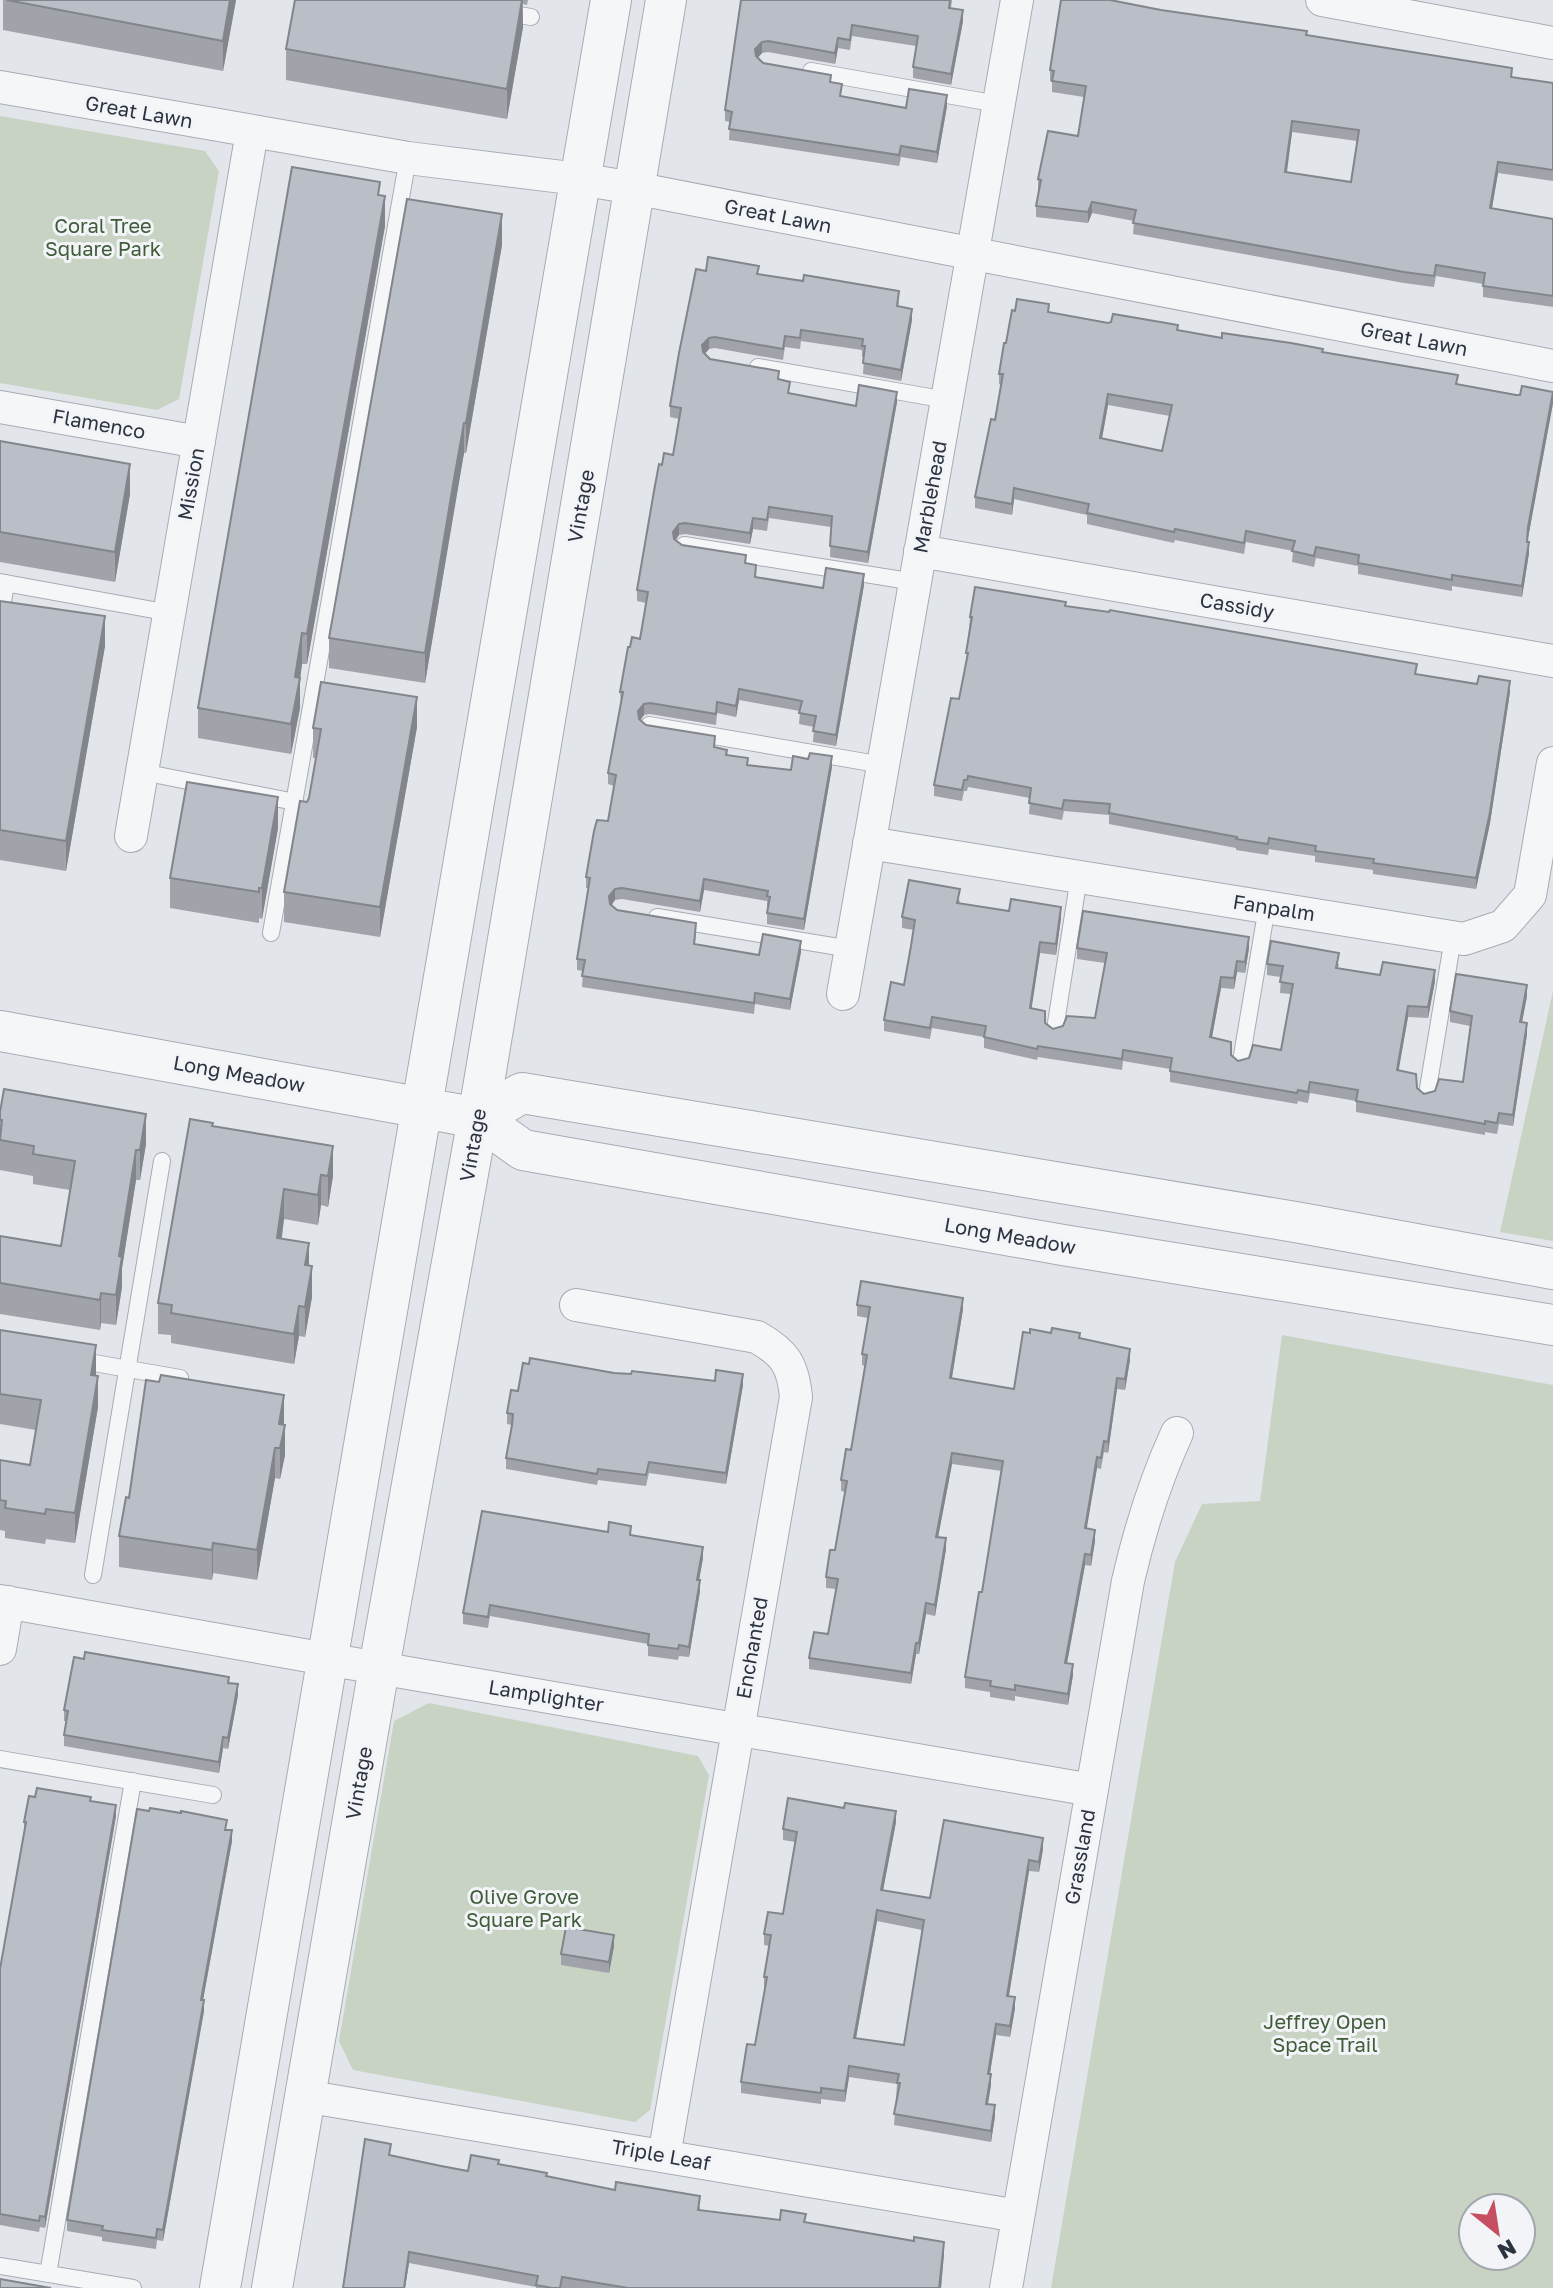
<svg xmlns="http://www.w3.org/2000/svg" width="1553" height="2288" viewBox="0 0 1553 2288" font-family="'Golos Text',sans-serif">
  <rect width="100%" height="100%" fill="#e2e5ea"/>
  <path fill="#c8d3c4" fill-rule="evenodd" d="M0,116L205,151L219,171L179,399L157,410L0,383Z
    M1553,991V1241L1500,1232Z
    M1282,1335L1553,1385V2288H1051L1175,1562L1202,1504L1260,1501ZM1473,2208H1521V2256H1473Z
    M429,1703L698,1756L709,1775L650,2110L635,2122L353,2070L339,2041L394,1721Z"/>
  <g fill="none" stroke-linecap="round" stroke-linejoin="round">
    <defs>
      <path id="service" d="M502,12L531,17
        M811,71L998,104
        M758,367L947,400
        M684,545L915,582
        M0,582L170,613
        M0,620L6,583
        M649,725L883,765
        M142,772L295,802
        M657,917L851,949
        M271,933L408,158
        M1055,1029L1079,877
        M1241,1061L1267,907
        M1427,1094L1453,938
        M77,1360L180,1378
        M93,1575L162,1161
        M0,1759L213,1795
        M0,2266L133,2288
        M48,2274L133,1781"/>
      <path id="minor" d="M1322,0L1553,43
        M0,87L408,158L579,179L634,188L1553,366
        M0,407L199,442
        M920,551L1553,661
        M131,836L252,132
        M869,843L1464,939L1503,926L1530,895L1553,763
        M843,994L1017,0
        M576,1305L757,1337C785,1353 793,1365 796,1397L664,2156
        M0,1601L326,1659L1092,1790
        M0,1649L8,1602
        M304,2096L1018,2216
        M1006,2288L1128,1581C1140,1529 1155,1481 1177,1433"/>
      <path id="tertiary" d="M0,1031L478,1118L523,1150L1063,1245L1553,1325
        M478,1118L522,1093L1301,1223L1553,1269
        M220,2288L611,0
        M272,2288L379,1668L478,1118L666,0"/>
    </defs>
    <use href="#service" stroke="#a7acb4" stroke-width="18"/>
    <use href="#minor" stroke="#a7acb4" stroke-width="34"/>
    <use href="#tertiary" stroke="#a7acb4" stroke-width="42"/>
    <use href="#service" stroke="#f5f6f8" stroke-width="16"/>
    <use href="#minor" stroke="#f5f6f8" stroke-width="32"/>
    <use href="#tertiary" stroke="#f5f6f8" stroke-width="40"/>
  </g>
  <path fill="#a0a3aa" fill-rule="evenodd" d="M3,0H236L223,71L3,30Z
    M295,0H528L527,5L523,4V27L507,119L286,80V49Z
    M741,0H952L951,8L963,21L951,85L913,78V67L916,46L852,36L850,50L838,48L835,64L768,52L762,53L758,58L763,63L831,82L842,97L906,108L947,106L937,163L901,157L899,166L729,140L730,122L725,121V110Z
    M1161,10L1307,35L1512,77L1553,83V181L1498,173L1492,208L1553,219V307L1483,297V284L1436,276L1434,287L1404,283L1133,234L1134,221L1092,213L1088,223L1036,217V206L1039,190H1038V179L1078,136L1084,97L1052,92V82L1050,81V70ZM1292,132L1357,141L1351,182L1287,173Z
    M380,195L385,226L307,664H302L300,679V708L291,754L198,738V708Z
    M502,245L466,453H464L454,509L425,683L329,668V638Z
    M706,271L759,274L899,302L898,306L912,320L901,381L863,374L864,357H862V350L801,341L800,349L785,347L783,360L715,348L709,349L705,354L710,359L779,379L790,394L856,406L897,402L868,563L830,557L831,527L769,518L767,531L753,529L750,544L685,534L679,535L676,540L682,545L746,563L756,577L823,588L864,585L836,746L813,742L814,727L799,724L800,711L739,700L736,717L717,713L716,725L650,714L644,715L641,720L646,725L715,747L748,765L791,770L832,767L804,930L767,924V901L704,890L700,912L622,899L615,900L612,905L617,910L696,934L695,944L759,955L801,952L790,1010L755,1004L754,1014L582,987L583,971L577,970V959L589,888H586V877L608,821L614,786L608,784V773L621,703L620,692L630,647L640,639L646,603L637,601V590L662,465L673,455L679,419L670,417V406Z
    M1049,313L1108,323L1178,331L1222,338L1323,352L1458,384L1553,403L1528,538L1529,553L1522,597L1452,586V591L1358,574V566L1316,558L1314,567L1292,562L1293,551L1246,542L1244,554L1175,540L1174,543L1087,524V515L1014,499L1012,515L975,508V497L995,420L1001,385L999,384V374L1006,343ZM1108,405L1170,416L1162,451L1102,438Z
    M0,441L130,494L115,582L0,562Z
    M0,601L105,646L66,871L0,860Z
    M1066,606L1510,692L1490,823L1476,889L1373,874V870L1315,862V856L1269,849L1268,855L1236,850V848L1109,824V815L1064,811L1062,820L1029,814L1030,798L968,787L967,791H964L962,801L934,796V785L959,699L966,664L970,617Z
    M417,727L380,937L284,922V892L307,802L309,798L316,758H313V728Z
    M278,828L262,919L259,918V923L170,908V878Z
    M960,900L959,904L1061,918L1056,955L1040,953L1031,1008L1053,1029L1095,1018L1105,963L1077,959V948H1249L1245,973L1237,972L1234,989L1221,988L1212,1037L1238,1061L1281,1050L1291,994L1280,993L1281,977L1267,975V964H1339L1338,968L1380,975L1435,981L1428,1018L1408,1017L1398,1070L1424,1094L1463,1082L1470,1026L1450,1022V1011L1527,996L1522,1022L1527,1034L1513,1126L1499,1124L1497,1134L1485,1132V1135L1356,1112V1101L1310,1093L1308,1103L1298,1101L1297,1104L1170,1082V1069L1123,1061L1122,1070L1038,1057L1037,1060L984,1048V1037L932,1028L930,1039L884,1031V1020L904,985L914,930L902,928V917Z
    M0,1112L146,1144L140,1180H136L122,1268V1287L116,1325L101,1323L100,1330L0,1314V1236L61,1246L70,1190L33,1184V1176L0,1170Z
    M213,1126L333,1176L328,1207L321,1205L318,1225L284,1219L282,1238L309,1266L312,1297L305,1337L299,1336L294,1364L171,1343V1335L158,1334V1303Z
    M857,1305L963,1309L952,1378L1014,1389L1080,1338L1130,1360L1125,1390L1117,1389L1108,1453L1104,1452L1101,1469L1097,1468L1086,1528L1095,1541L1091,1566L1085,1565L1067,1663L1073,1675L1068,1705L1015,1696V1701L990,1697V1692L965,1688V1677L982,1592L1002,1471L952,1464L938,1537L946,1549L935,1616L926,1614L919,1654H916L911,1684L809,1669V1658L828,1634L836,1589L826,1588V1577L835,1550L845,1492L841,1491V1480L851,1450L865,1366L862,1365V1354L868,1318L857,1316Z
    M0,1330L96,1376L98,1407L75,1543L46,1539L45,1544L5,1538V1531L0,1530V1460L30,1465L36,1430L0,1424Z
    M614,1373L743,1385L726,1484L649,1473L646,1486L598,1480L597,1485L506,1469V1458L512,1425L507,1424V1413L518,1391Z
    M284,1425L285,1455L280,1479L275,1478L257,1580L213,1573L212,1580L119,1567V1536L129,1498Z
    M608,1532L631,1535L703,1558L699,1580L700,1591L689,1657L679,1656L678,1660L648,1656V1644L490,1616L488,1628L463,1624V1613Z
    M229,1683L238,1695L228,1749L223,1748L219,1773L64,1746V1735L66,1721H64V1710Z
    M91,1801L116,1816L45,2228L40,2227L39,2232L0,2225V1970L24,1833V1822Z
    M896,1822L883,1890L930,1898L1043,1849L1039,1872L1029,1871L1009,1996L1015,2008L1010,2037L996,2035L990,2074L991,2085L988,2104L995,2116L991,2142L894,2125L897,2084L849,2077L845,2102L821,2099V2104L741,2093V2082L755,2045L765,1988H764V1977L769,1946L764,1945V1934L783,1914L795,1842L783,1840V1829ZM877,1921L922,1930L904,2045L856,2038Z
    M227,1830L232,1841L203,2000L204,2011L163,2241L157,2240L156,2249L102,2241V2237L67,2231V2220Z
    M614,1946L609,1973L561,1965V1954Z
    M391,2155L468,2171L499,2164L547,2177L700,2207V2210L806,2223L944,2253L941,2288H536V2287L409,2263L405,2288H343Z"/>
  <path fill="#82858b" d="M230,0H236L223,71V41Z
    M522,0L523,27L507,119V89Z
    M963,10V21L951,85V74Z
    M838,38V48L835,64V53Z
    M762,42V53L755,60V49Z
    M947,95V106L937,163V152Z
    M1292,121V132L1285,183V172Z
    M1498,162V173L1490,219V208Z
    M385,196V226L307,664V634Z
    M1092,202V213L1088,223V212Z
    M502,214V245L466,453V423Z
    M912,309V320L901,381V370Z
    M709,338V349L702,356V345Z
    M897,392V402L868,563V552Z
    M1553,392V403L1528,538L1527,553L1528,527Z
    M1108,394V405L1100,449V438Z
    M464,423V453L425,683V653Z
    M130,464V494L115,582V552Z
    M1014,488V499L1012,515V504Z
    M753,518V529L750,544V533Z
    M679,524V535L673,542V532Z
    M1529,542V553L1522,597V586Z
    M864,574V585L836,746V735Z
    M105,616V646L66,871V841Z
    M302,633V664L300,679V708L291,754V724L295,677Z
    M1510,681V692L1490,823L1476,889V878Z
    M739,689V700L736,717V706Z
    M417,697V727L380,937V907Z
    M644,704V715L638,722V711Z
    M832,756V767L804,930V919Z
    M278,797V828L262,919V888Z
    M704,879V890L700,912V901Z
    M615,889V900L609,907V896Z
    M1061,907V918L1056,955V944Z
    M1249,937V948L1245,973V962Z
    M801,941V952L790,1010V999Z
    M1040,942V953L1030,1019V1008Z
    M1237,961V972L1234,989V978Z
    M1435,970V981L1428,1018V1007Z
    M1221,977V988L1210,1048V1037Z
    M1527,985V996L1520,1033V1022Z
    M1408,1006V1017L1397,1080V1070Z
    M1527,1023V1034L1513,1126V1115Z
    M146,1114V1144L140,1180V1150Z
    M333,1146V1176L328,1207V1176Z
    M136,1150V1180L122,1268V1287L116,1325V1295L119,1256Z
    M321,1175V1205L318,1225V1195Z
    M284,1189V1219L277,1268V1238Z
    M309,1243V1273L305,1265Z
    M312,1266V1297L305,1337V1307Z
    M101,1293V1323L100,1330V1300Z
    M963,1298V1309L950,1389V1378Z
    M299,1306V1336L294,1364V1334Z
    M96,1345V1376L91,1375Z
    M1130,1349V1360L1125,1390V1379Z
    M743,1374V1385L726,1484V1473Z
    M98,1376V1407L75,1543V1513Z
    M1117,1378V1389L1108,1453V1442Z
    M284,1395V1426L279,1424Z
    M285,1425V1455L280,1479V1448Z
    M275,1448V1478L257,1580V1550Z
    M952,1453V1464L936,1548V1537Z
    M1097,1457V1468L1085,1539V1528Z
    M1095,1530V1541L1091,1566V1555Z
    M946,1538V1549L935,1616V1605Z
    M213,1543V1573L212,1580V1550Z
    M703,1547V1558L697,1591V1580Z
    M1085,1554V1565L1065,1674V1663Z
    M700,1580V1591L689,1657V1647Z
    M926,1603V1614L919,1654V1643Z
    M916,1643V1654L911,1684V1673Z
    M1073,1664V1675L1068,1705V1694Z
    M238,1684V1695L228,1749V1738Z
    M223,1737V1748L219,1773V1762Z
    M116,1805V1816L45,2228V2217Z
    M896,1811V1822L881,1901V1890Z
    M232,1830V1841L201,2011V2000Z
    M1043,1838V1849L1039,1872V1862Z
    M1029,1860V1871L1007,2007V1996Z
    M877,1910V1921L854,2049V2038Z
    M614,1935V1946L609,1973V1962Z
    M1015,1997V2008L1010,2037V2026Z
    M204,2000V2011L163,2241V2230Z
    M996,2024V2035L988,2085V2074Z
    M849,2066V2077L845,2102V2091Z
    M991,2074V2085L986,2114V2104Z
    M995,2105V2116L991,2142V2131Z
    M944,2242V2253L941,2288H939Z
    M409,2252V2263L405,2288H404Z"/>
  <path fill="#babec6" stroke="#82858b" stroke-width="2" fill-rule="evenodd" d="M7,0H230L223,41Z
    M295,0H522L507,89L286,49Z
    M741,0H950L949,8L963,10L951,74L913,67L918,36L852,25L850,40L838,38L835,53L768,41L762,42L755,49L756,56L763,63L831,75L830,82L842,84L840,96L906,108L909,89L947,95L937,152L901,146L899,155L729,129L732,112L725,110Z
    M1061,0H1110L1161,10L1307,31L1306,35L1512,68L1511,77L1553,83V170L1498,162L1490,208L1553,219V296L1483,286L1485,273L1436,265L1434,276L1404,272L1133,223L1136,210L1092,202L1088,212L1036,206L1041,180L1038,179L1048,131L1078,136L1086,86L1052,81L1054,71L1050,70ZM1292,121L1359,130L1351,182L1285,172Z
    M292,167L380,182L378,195L385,196L307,634L302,633L295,677L300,678L291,724L198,708Z
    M407,199L502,214L466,423H464L454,479L425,653L329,638Z
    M708,257L759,266L757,274L803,281L804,275L899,291L897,306L912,309L901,370L863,363L865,346H862L863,339L801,330L800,338L785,336L783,349L715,337L709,338L702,345L703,352L710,359L779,371L778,379L790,382L788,393L856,406L859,385L897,392L868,552L830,546L832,516L769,507L767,520L753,518L750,533L685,523L679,524L673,532L674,539L682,545L746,555L745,563L756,565L755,577L823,588L826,568L864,574L836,735L813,731L816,716L799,713L802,701L739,689L736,706L717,702L716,714L650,703L644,704L638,711L639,719L646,725L715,736L714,747L727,750L726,755L748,758L747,765L791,770L793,756L808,759L810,753L832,756L804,919L767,913L770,897L767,896L768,891L704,879L700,901L622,888L615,889L609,896L610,904L617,910L696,923L694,944L759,955L763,934L801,941L790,999L755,993L754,1003L582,976L585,960L577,959L590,878L586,877L594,831L597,820L608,821L616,775L608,773L623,692H620L628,647H630L632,637L640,639L648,592L637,590L654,491L659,464L662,465L664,453L673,455L681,408L670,406L679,353L696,269L706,271Z
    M1017,299L1049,304L1048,312L1108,323L1111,322L1113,314L1137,318L1178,325L1177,330L1222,338V333L1291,343L1323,349L1322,352L1458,375L1456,384L1516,395H1520L1522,386L1553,392L1528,527L1527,542H1529L1522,586L1452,575V580L1358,563L1359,555L1316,547L1314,556L1292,551L1295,541L1246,531L1244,543L1175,529L1174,532L1087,513L1089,504L1014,488L1012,504L975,497L991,419L995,420L1003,374H999L1004,343H1006L1012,310L1015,311ZM1108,394L1172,405L1162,451L1100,438Z
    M0,441L130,464L115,552L0,532Z
    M975,587L1066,602L1065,606L1109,612L1110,610L1417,664L1415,674L1477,684L1479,676L1510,681L1490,812L1476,878L1373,863L1374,859L1315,851L1316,846L1269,838L1268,844L1236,839L1237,837L1109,813L1110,804L1064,800L1062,809L1029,803L1031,788L968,776L967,780H964L962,790L934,785L951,698L959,699L968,653H966L972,617H970Z
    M0,601L105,616L66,841L0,830Z
    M321,682L417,697L380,907L284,892L300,801L307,802L309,798L321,729L313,728Z
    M187,782L278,797L262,888H259V892L170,878Z
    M909,880L960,889L957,903L1009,911L1011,899L1061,907L1056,944L1040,942L1030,1008L1045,1011V1023L1053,1029L1063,1026L1067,1016L1095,1018L1107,953L1077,948L1083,911L1249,937L1245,962L1237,961L1234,978L1221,977L1210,1037L1231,1042V1055L1238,1061L1249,1058L1253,1045L1281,1050L1293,984L1280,982L1283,966L1267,964L1271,941L1339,953L1336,968L1380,975L1383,962L1435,970L1428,1007L1408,1006L1397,1070L1416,1074L1417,1088L1424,1094L1435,1091L1439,1079L1463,1082L1472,1016L1450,1011L1456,974L1527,985L1520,1022L1527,1023L1513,1115L1499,1113L1497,1123L1485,1121V1124L1356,1101L1358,1090L1310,1082L1308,1092L1298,1090L1297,1093L1170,1071L1172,1058L1123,1050L1122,1059L1038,1046L1037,1049L984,1037L986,1026L932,1017L930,1028L884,1020L891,982L904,985L911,946L915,920L902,917Z
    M4,1089L146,1114L140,1150H136L119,1256L122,1257L116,1295L101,1293L100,1300L0,1283V1236L61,1246L75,1161L33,1154L34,1146L0,1140L2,1120H0V1112Z
    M190,1119L213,1123L212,1126L333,1146L328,1176L321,1175L318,1195L284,1189L277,1238L309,1243L305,1265L312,1266L305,1307L299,1306L294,1334L171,1313L172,1305L158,1303Z
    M861,1281L963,1298L950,1378L1014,1389L1023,1332L1030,1333V1329L1051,1333L1052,1328L1080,1333L1079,1338L1130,1349L1125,1379L1117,1378L1108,1442L1104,1441L1101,1458L1097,1457L1085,1528L1095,1530L1091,1555L1085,1554L1065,1663L1073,1664L1068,1694L1015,1685V1690L990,1686L991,1681L965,1677L979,1592H982L1003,1461L952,1453L936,1537L946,1538L935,1605L926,1603L919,1643H916L911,1673L809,1658L814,1632L828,1634L838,1579L826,1577L830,1550H835L847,1481L841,1480L846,1449L851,1450L867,1355L862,1354L870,1307L857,1305Z
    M0,1330L96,1345L91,1375L98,1376L75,1513L46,1509L45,1514L5,1508L6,1501L0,1500V1460L30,1465L41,1400L0,1394Z
    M530,1358L614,1373L631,1374L632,1371L715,1381L716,1370L743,1374L726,1473L649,1462L646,1475L598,1469L597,1474L506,1458L512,1425L513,1414L507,1413L511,1390L518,1391L523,1363L529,1364Z
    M161,1375L284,1395L279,1424L285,1425L280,1448H275L257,1550L213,1543L212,1550L119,1536L126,1497L129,1498L146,1380L159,1382Z
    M482,1511L608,1532L609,1522L631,1526L630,1535L703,1547L697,1580H700L689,1647L679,1645L678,1649L648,1645L649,1634L490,1605L488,1617L463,1613Z
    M85,1652L229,1677L228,1683L238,1684L228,1738L223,1737L219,1762L64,1735L68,1711L64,1710L74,1657L84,1659Z
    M37,1788L91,1797L90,1801L116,1805L45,2217L40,2216L39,2221L0,2214V1969L26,1822H24L29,1796L35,1797Z
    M788,1798L844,1808L845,1803L896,1811L881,1890L930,1898L944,1820L1043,1838L1039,1862L1029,1860L1007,1996L1015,1997L1010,2026L996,2024L988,2074H991L986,2104L995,2105L991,2131L894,2114L900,2083H897L899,2074L849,2066L845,2091L821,2088V2093L741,2082L747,2044L755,2045L767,1977H764L771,1935L764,1934L768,1912L783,1914L797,1832L783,1829ZM877,1910L924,1920L904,2045L854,2038Z
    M150,1808L181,1813V1811L227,1820L225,1830H232L201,2000H204L163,2230L157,2229L156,2238L102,2230L103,2226L67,2220L137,1809L149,1811Z
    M566,1927L614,1935L609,1962L561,1954Z
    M365,2139L391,2144L389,2155L441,2166L468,2171L471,2155L499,2160L498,2164L547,2173L546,2176L615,2190L616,2182L700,2196L698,2210L780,2220L781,2210L806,2214L804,2222L914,2241V2237L944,2242L939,2288H628L562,2277L560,2288H552L536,2285L538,2276L409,2252L404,2288H343Z
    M0,2279L51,2288H0Z"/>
  <g text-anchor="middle" stroke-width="6" stroke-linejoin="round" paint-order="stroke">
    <g font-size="20" fill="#2b3341" stroke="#f2f4f7">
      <text transform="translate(139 112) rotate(10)" y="7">Great Lawn</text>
      <text transform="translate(778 216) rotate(11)" y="7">Great Lawn</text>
      <text transform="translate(1414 339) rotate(11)" y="7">Great Lawn</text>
      <text transform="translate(99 424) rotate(10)" y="7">Flamenco</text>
      <text transform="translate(191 484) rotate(-80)" y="7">Mission</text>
      <text transform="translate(930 497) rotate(-80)" y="7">Marblehead</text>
      <text transform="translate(581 506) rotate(-80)" y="7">Vintage</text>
      <text transform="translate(1237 606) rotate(10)" y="7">Cassidy</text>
      <text transform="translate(1274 908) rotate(9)" y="7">Fanpalm</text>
      <text transform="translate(239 1074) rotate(10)" y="7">Long Meadow</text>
      <text transform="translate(473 1145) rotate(-80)" y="7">Vintage</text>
      <text transform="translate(1010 1236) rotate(10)" y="7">Long Meadow</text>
      <text transform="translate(752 1648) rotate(-80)" y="7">Enchanted</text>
      <text transform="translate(546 1696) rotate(9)" y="7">Lamplighter</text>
      <text transform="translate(359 1783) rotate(-80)" y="7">Vintage</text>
      <text transform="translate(1080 1857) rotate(-80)" y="7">Grassland</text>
      <text transform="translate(661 2155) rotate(10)" y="7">Triple Leaf</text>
    </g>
    <g font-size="20" fill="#405c39" stroke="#f2f4f7">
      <text x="103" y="233">Coral Tree<tspan x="103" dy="23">Square Park</tspan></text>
      <text x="524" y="1904">Olive Grove<tspan x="524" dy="23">Square Park</tspan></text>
      <text x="1325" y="2029">Jeffrey Open<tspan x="1325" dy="23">Space Trail</tspan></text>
    </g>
  </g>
  <g transform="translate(1497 2232) rotate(150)"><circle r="38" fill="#f2f4f7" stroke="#a2a7ae" stroke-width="2"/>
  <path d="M0-6L14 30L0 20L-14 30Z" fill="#c64f61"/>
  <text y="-12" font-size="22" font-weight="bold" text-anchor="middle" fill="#2b3341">N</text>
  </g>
</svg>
